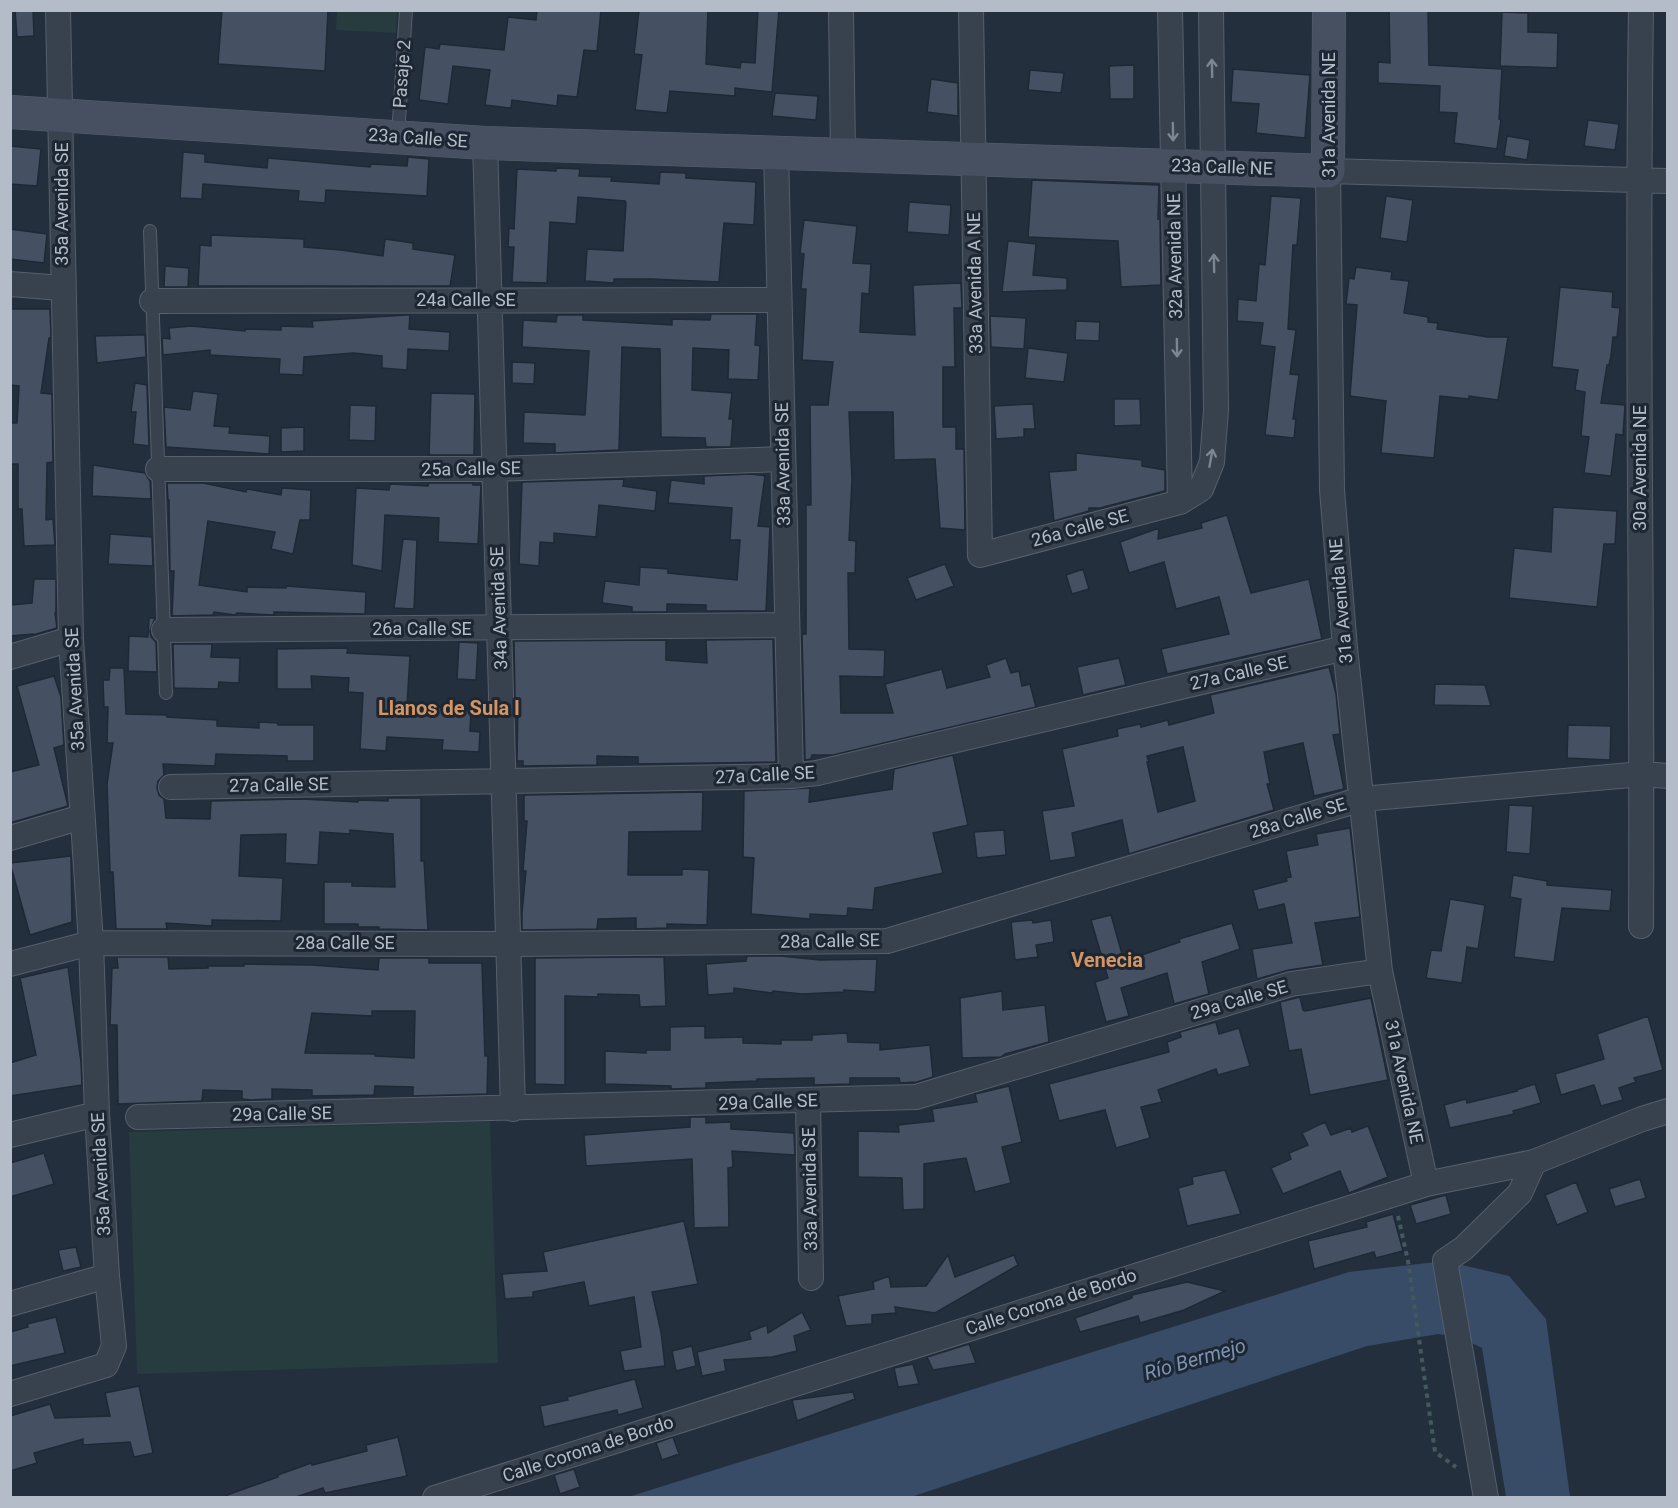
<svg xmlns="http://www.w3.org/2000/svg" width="1678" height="1508" viewBox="0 0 1678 1508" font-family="Roboto,sans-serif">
  <rect width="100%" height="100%" fill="#242f3e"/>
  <path fill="#263c3f" d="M337,11H397L396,33L336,30Z
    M490,1121L498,1363L137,1374L129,1132Z"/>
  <path fill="#394c67" d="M1445,1261L1509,1276L1546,1319L1570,1497H1506L1482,1348L1459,1337L1438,1334L1367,1346L911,1497L625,1498L1349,1272Z"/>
  <path fill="#455162" stroke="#1f2835" stroke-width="1.5" fill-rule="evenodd" d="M15,10H33L34,36L17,37Z
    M222,10H328L325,71L218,64Z
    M537,10H601L597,51L584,50L577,97L558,95L557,106L512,100L511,108L485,105L490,70L453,66L448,104L419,100L425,47L439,49L440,44L504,50L508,17L536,20Z
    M639,10H708L706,64L740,68L741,62L755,63L758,10H779L772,92L735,88V96L670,91L667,113L635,110L642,55L634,54Z
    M1389,10H1428L1429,65L1502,69L1499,119L1501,120L1497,149L1454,143L1457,113L1439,112L1440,86L1378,83V62L1390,63Z
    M1502,12L1528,13V32L1558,33L1557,68L1500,66Z
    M1134,65V99H1110L1109,66Z
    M1233,69L1310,75L1305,138L1256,133L1259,104L1231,102Z
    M1030,70L1064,73L1061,93L1028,90Z
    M931,79L958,83V116L927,112Z
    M775,93L818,96L816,120L772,116Z
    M1588,120L1619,124L1615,150L1584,146Z
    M1507,136L1530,140L1527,160L1504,156Z
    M10,146L41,149L37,186L10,184Z
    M183,152L205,154V162L267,168L268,158L370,167L371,164L407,166L408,157L429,159L427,196L326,190L325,203L298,201L299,191L203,184L202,199L180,198Z
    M556,168L580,169L579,176L612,177L611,181L659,184L660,172L686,173V178L756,182L754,225L724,223L719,282L651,279H614V283L585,281L587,249L623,251L626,203L625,201L578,197L576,224L550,222L547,283L512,282L514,247H508L509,228L514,229L517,169L556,171Z
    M1032,180L1159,185L1158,219H1160L1161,285L1121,287L1118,241L1028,237Z
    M1271,196L1301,198L1297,245H1293L1288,329L1296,330L1290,374L1299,375L1293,419H1296L1294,438L1265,435L1275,347L1260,345L1263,323L1237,321L1238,299L1256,301L1259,264L1265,265Z
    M1386,196L1413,200L1407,242L1380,238Z
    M909,202L951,205L949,235L907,232Z
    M804,220L857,226L853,263L871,264L869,294L862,293L860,332L915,335L913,285L961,283L962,308H954L955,367H943V427H956V449H964L965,530L940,528L935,459L894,460L893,412H849L852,479L849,540L856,541L855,573H848L849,649L885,650L884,677L840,676L841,713H893L885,684L942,669L947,688L990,677L986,665L1006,658L1011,673L1019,671L1022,686L1030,684L1036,707L833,755H812L811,759L805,760L802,634H806V505H811L810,405H828L833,362L802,360L806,289H801L804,254L800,253Z
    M10,229L47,234L44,263L10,259Z
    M211,235L304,239V247L341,250L383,256L385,239L413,243V249L455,255L450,286H198L200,245L211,246Z
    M1008,241L1036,244L1033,275L1067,278V290L1002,292Z
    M165,266L189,268L188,287H164Z
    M1356,267L1392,272L1391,279L1409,281L1404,313L1428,317V322L1438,323L1437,329L1488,337H1508L1498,400L1469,396V399L1440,396L1434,458L1381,453L1386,401L1350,396L1357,305L1346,304L1349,278L1354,279Z
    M1560,287L1613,292L1612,307L1620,308L1617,337H1613L1611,356L1609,365H1607L1601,403L1625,405L1623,435L1616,434L1611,476L1584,473L1589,437L1581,436L1585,392L1575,390L1578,370L1552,367Z
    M10,309H50L51,338H49L41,393L52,394L53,460V462L47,463L46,520L53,519L55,545L24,546L22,509H18V464H10V423H17L19,386L10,385Z
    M711,314H757L755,345L760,346L758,380L728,379L729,350L693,348L692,390L732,393L729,419H733L731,447H706L705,438L661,437L660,349L622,347L619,450L555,453V444L523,443L524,412L585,415L589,351L522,347L523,320L556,322L557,315H583V320L672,325V319L710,320Z
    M406,315H410L409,329L450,332L449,351L408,349L407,370L382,368V356L353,353L304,357L303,375L279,374L280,359L210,355V350L163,355L162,338L170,339L169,328L191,326L245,331V329L281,330V326L313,327L312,321Z
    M990,316L1026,318L1024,349L991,347Z
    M1076,321L1100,322L1099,341L1075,340Z
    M138,335H145L146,357L97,363L95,336Z
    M1028,348L1068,353L1064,382L1025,378Z
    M512,362L535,363L534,384L512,383Z
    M135,383L147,385L149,446L133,444L136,412H131Z
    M193,391L218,394L214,426L230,427L229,433L270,436L269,454L166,447L164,407L190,410Z
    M431,393L475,394L474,455H429Z
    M1114,399H1140L1141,425L1114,426Z
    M1033,404L1035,429H1024V437L996,439L994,406Z
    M350,405L376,406L375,441L349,440Z
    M304,427V451L281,452V428Z
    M1076,453L1142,460V466L1165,470V491L1100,508H1089V511L1054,521L1049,472L1076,470Z
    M93,465L145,473L150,481L151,499L92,496Z
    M751,474L765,476L758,526L770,527L766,611H706V605L667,604V612H632V607L602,603L605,581L639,585L640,567L668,569V573L737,580L740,540H730L732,508L668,503L671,480L704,484V476Z
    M624,479L623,486L657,491L655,511L599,505L596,537L554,533V543L540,542L539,566L519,564L522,482Z
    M167,483H203L246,492L247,489L281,495L282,488L311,490L310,520H300L293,554L271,549L275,532L208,521L199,585L247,592V587L286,588V586L366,592L365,614L274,612V615L237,613L235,615L214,612L213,615L172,616L174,571H170L169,500H168Z
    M429,483H473V485H481L478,544L438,542L439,518L385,515L382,571L352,565L356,488L389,490L390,484L428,486Z
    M1553,507L1617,511L1615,544H1604L1597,607L1509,598L1514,548L1551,552Z
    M1227,515L1251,593L1309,579L1322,639L1167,674L1161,649L1229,634L1219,597L1176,609L1164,562L1129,573L1120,542L1159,528L1158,539L1202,528L1201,523Z
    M110,534L152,537L153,566L108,564Z
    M403,539L417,540L414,609L394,608Z
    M945,564L954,586L916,600L907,578Z
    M1083,569L1089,589L1072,594L1066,575Z
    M34,579H56V613H55L57,628L33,635V634L10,636V605L32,603Z
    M149,618H155L150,631L151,637L156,642L157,672L128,671L129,636L148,637Z
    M773,639L776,762L638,764V757L597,756V765L523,766V761H517L518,699H515L514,641L666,640V660L707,663L706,640Z
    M459,642L478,643L476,680L457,679Z
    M173,644H212L211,657L240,658L239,683L219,682L218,689L174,688Z
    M348,648L347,653L410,656L407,705L471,709L470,731L480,732L479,752L442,750L443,740L387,737L386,751L360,749L363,693L348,692L349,678L311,676L312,689H277V649Z
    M1119,658L1126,685L1083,695L1077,667Z
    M1329,667L1336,694L1340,734L1333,735L1344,789L1314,796L1303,743L1264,752L1270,784H1267L1274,810L1129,854L1122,820L1072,833L1076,857L1050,861L1042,811L1074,806L1062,749L1118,736L1117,729L1140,724L1141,727L1168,720L1169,725L1214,713L1210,695ZM1183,747L1195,801L1158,812L1147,762H1149L1147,756Z
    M110,668H124L126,714L167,715V717L217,720V726L259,728V722L278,723V725H314V761H287V756L216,754L215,766L163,764L164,775L158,781L157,788L159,795L164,799L166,818L210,819L211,801L302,799L358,802V800L388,801V798H421V861H424L428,930L379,929V927H358V924H324V882H352V886L395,887L393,834L350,830V834L320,832L318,865L285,863L286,834L241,835L239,876L283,878L281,921L212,920V926L166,923L167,929H116L113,872H110L107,784L113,743H107L108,707H104L103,680H109Z
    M54,676L61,697L64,745L54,748L68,806L10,823V772L39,765L17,686Z
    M1435,684L1485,685L1491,706L1434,705Z
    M1568,725L1611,726L1610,760L1567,758Z
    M953,755L968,825L933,833L943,873L875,888L873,910L848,908L847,916L810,914V919L751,914L754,858L743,857L744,791L810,788L809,802L892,789L894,769Z
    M703,792L702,831L629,832L628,875H682V869L709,870L707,925L667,924V928L636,929V918L598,919L597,929L522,930V913L526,871H523L527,821H524V795Z
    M1509,805L1533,806L1530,854L1506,852Z
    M1350,828L1360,917L1315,923L1323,965L1289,970L1257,979L1252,949L1292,943L1284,904L1258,910L1253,890L1287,881L1286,878L1291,877L1286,851L1318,845L1316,834Z
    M1004,830L1006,855L977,858L974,832Z
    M71,856L72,922L30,935L10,863Z
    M1513,875L1547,881V885L1612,890L1610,911L1562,908L1554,962L1514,957L1521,899L1510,897Z
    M1450,899L1485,905L1478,949L1467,947L1462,983L1426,978L1431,950L1441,951Z
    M1111,915L1124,961L1180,942L1179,939L1232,923L1240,949L1202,962L1209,994L1174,1004L1167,973L1121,988L1129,1016L1106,1022L1095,982L1108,978L1091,920Z
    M1032,920L1033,923L1051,920L1054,942L1036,945L1038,957L1015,960L1011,922Z
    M747,956H781L820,960L877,959L875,992L844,990V992L802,994L773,991L772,993L734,988V993L708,995L706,964L746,961Z
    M117,957H168L169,969L208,968V966H244V964L312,965L378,970L379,958H429V963H482L485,1056H488L487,1094L413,1096V1087L375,1086L374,1095L312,1096V1090L272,1089V1099L251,1100L242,1099V1091L203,1090L202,1101L118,1104L117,1025H110L112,968H118ZM372,1011H415L414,1058L375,1056V1054L305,1053L312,1013L372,1016Z
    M635,957H664L666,1006L640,1007L639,995L598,994V997L565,996V1085L535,1084V958Z
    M68,967L81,1062L82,1085L10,1096V1063L36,1055L20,978Z
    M1002,991L1003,1010L1045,1005L1049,1042L1005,1054L1001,1057L962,1058L960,998Z
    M1300,997L1303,1010L1305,1011L1371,998L1388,1080L1310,1095L1301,1049L1289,1051L1280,1002Z
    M1648,1016L1663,1070L1634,1078L1636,1082L1619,1088L1623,1100L1601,1106L1594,1085L1561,1095L1555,1074L1604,1059L1597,1034Z
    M1216,1022L1219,1034L1239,1028L1250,1066L1218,1075L1216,1069L1158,1090L1162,1102L1141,1107L1150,1138L1116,1148L1105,1110L1059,1121L1049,1084L1169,1052L1167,1042L1181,1037L1180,1032Z
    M705,1026V1038L743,1037V1043L781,1044V1040H812V1035L847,1033L848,1042L880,1043V1050L930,1045L933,1077L917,1082L900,1083L899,1078H850V1084L814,1085V1078L757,1079V1081L706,1083V1088L671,1089V1086L605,1084V1051L646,1053V1050H670V1027Z
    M1535,1084L1541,1103L1513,1111L1514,1114L1450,1128L1444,1105L1466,1099L1467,1103L1517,1091L1516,1090Z
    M1009,1086L1022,1142L1002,1147L1011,1183L975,1192L966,1158L924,1164V1209L903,1210L902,1178L858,1177V1131L899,1132L898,1125L934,1121L932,1109L977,1102L975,1094Z
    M690,1117H706V1123L731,1122V1129L794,1133L795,1155L732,1151L733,1167L728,1168L729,1227L694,1228L692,1159L586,1166L584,1135L690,1127Z
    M1325,1122L1331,1135L1351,1128L1352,1132L1368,1126L1388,1177L1349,1193L1340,1171L1283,1194L1271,1168L1291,1159L1289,1153L1308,1145L1302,1133Z
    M44,1153L54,1184L10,1197V1163Z
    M1225,1170L1241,1214L1187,1226L1178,1188L1193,1184L1192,1177Z
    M1640,1179L1646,1198L1615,1207L1609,1189Z
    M1576,1182L1588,1212L1557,1225L1545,1195Z
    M1446,1195L1451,1214L1416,1224L1410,1205Z
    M1393,1214L1403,1251L1376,1258L1374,1252L1314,1269L1308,1241L1367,1227L1366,1222Z
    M684,1221L698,1284L652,1292L661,1332L665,1366L624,1371L620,1351L641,1347L634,1297L589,1306L584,1282L533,1292V1297L505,1299L502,1274L547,1271L543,1252Z
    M76,1247L81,1267L63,1271L58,1250Z
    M948,1255L955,1277L1014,1255L1018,1265L935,1313L895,1307L896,1313L872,1315V1324L846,1326L838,1296L874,1289L873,1282L889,1276L891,1287L926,1286Z
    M1187,1282L1225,1291L1184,1310L1140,1323L1138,1316L1080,1332L1075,1318L1132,1298V1295Z
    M802,1312L811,1330L794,1336L797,1351L772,1357L724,1360L726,1371L702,1376L697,1352L751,1339L749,1332L767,1325L768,1333Z
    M56,1317L65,1353L10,1366V1332L28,1327L27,1324Z
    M969,1344L976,1363L933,1370L927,1357Z
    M692,1346L696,1366L676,1371L672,1351Z
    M913,1364L919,1384L898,1387L894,1368Z
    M635,1379L643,1408L618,1415L617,1410L544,1427L540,1406L568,1400L567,1397Z
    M139,1386L153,1453L134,1457L130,1442L83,1445V1439L34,1453L37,1463L10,1471V1416L50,1404L55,1418L110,1416L105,1393Z
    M853,1392L855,1399L797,1421L792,1400Z
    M398,1437L407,1476L325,1493L323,1488L296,1497H228L227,1495L278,1477V1475L311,1463L312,1465L367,1451L366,1445Z
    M673,1437L679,1454L662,1460L656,1443Z
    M574,1469L580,1487L560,1494L554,1475Z"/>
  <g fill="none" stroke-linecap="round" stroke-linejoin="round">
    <defs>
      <path id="lane" d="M398,136L406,10
        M150,231L166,693"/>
      <path id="street" d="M841,10L843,153
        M971,10L980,555L1180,502L1201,489L1212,462L1216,410L1211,10
        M1170,10L1180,502
        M1641,10C1636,316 1643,621 1641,926
        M485,143L513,1109
        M776,151L791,776
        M10,284L62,288
        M152,301L779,300
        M158,469H495L783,459
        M164,630L787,625
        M10,657L71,639
        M171,787L791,776L817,773L1345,648
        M10,838L82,817
        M10,964L91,943L508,944L887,941L1362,799L1642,774L1668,776
        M808,1100L811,1278
        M138,1117L916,1097L1291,984L1380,971
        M10,1135L97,1114
        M1426,1184L1380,971L1345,648L1332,490L1328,171L1668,181
        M10,1304L107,1276
        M10,1394L106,1365L114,1346L107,1276L97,1114L91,943L71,639L58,10
        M435,1498L1385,1197L1426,1184L1534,1162L1642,1119L1668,1111
        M1486,1498L1445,1261L1464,1248L1520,1193L1534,1162"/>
      <path id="secondary" d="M10,112L485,143L1328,171L1329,10"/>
    </defs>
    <use href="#lane" stroke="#565f6c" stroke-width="14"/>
    <use href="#street" stroke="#565f6c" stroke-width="26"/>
    <use href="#secondary" stroke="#565f6c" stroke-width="34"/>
    <path stroke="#44595c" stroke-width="4" stroke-dasharray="4.5 4.5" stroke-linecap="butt" d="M1398,1216L1408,1261L1435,1452L1456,1467"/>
    <use href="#lane" stroke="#38414e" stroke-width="12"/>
    <use href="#street" stroke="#38414e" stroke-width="24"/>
    <use href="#secondary" stroke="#465061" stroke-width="33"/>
  </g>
  <defs><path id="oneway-shaft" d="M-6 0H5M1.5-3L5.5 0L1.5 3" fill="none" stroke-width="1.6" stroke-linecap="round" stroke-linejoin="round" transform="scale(1.5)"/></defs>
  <g stroke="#7c8592">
    <use href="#oneway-shaft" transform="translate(1212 68) rotate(-91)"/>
    <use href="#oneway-shaft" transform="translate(1173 132) rotate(89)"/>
    <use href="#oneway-shaft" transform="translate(1214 263) rotate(-91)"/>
    <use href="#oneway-shaft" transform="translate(1177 348) rotate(89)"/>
    <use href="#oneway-shaft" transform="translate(1211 458) rotate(-80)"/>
  </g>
  <g text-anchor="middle" stroke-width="6" stroke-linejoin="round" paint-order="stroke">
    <g font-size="18" fill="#b4bcc9" stroke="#1d2633">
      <text transform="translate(402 74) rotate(-86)" y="6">Pasaje 2</text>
      <text transform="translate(1329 115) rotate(-90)" y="6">31a Avenida NE</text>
      <text transform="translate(418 138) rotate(4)" y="6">23a Calle SE</text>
      <text transform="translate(1222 167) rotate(2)" y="6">23a Calle NE</text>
      <text transform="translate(62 204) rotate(-90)" y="6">35a Avenida SE</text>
      <text transform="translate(1175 256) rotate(-91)" y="6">32a Avenida NE</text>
      <text transform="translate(975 283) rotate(-91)" y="6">33a Avenida A NE</text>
      <text x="466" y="306">24a Calle SE</text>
      <text transform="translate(783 464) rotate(-91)" y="6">33a Avenida SE</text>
      <text transform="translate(1640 468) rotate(-90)" y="6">30a Avenida NE</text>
      <text transform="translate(471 469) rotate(-1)" y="6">25a Calle SE</text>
      <text transform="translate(1080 528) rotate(-15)" y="6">26a Calle SE</text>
      <text transform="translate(1341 601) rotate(-95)" y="6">31a Avenida NE</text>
      <text transform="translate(499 608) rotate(-92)" y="6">34a Avenida SE</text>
      <text x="422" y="635">26a Calle SE</text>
      <text transform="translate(1239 673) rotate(-13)" y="6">27a Calle SE</text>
      <text transform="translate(75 689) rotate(-93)" y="6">35a Avenida SE</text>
      <text transform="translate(765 775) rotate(-3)" y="6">27a Calle SE</text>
      <text transform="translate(279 785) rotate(-1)" y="6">27a Calle SE</text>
      <text transform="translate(1298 818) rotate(-17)" y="6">28a Calle SE</text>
      <text transform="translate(830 941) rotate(-1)" y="6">28a Calle SE</text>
      <text x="345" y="949">28a Calle SE</text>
      <text transform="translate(1239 1000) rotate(-16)" y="6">29a Calle SE</text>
      <text transform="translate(1404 1082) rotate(78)" y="6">31a Avenida NE</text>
      <text transform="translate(768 1102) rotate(-2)" y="6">29a Calle SE</text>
      <text transform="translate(282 1114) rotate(-1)" y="6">29a Calle SE</text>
      <text transform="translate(101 1174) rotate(-93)" y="6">35a Avenida SE</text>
      <text transform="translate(810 1189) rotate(-91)" y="6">33a Avenida SE</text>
      <text transform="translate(1051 1302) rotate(-18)" y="6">Calle Corona de Bordo</text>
      <text transform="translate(588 1449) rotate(-18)" y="6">Calle Corona de Bordo</text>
    </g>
    <g font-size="20" font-weight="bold" fill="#d59563" stroke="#1d2633">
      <text x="449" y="715">Llanos de Sula I</text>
      <text x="1107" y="967">Venecia</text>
    </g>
    <g font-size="20" font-style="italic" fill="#7c92b1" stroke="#1d2633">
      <text transform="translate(1195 1359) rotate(-16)" y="7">Río Bermejo</text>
    </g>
  </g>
  <rect width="1678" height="1508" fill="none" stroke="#b4bcc9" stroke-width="24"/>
</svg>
